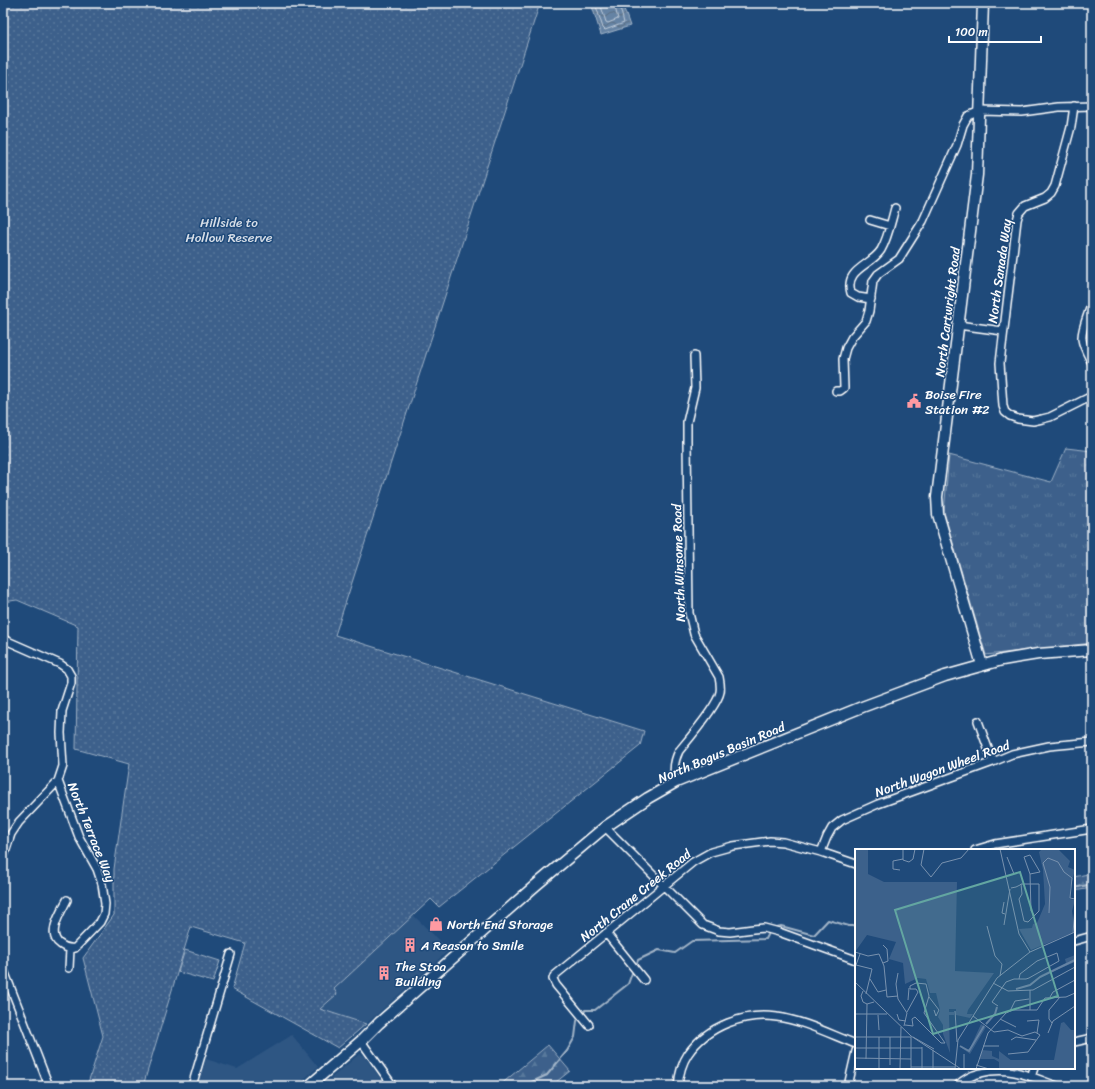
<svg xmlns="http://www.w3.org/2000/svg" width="1095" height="1089" viewBox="0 0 1095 1089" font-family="Sriracha,sans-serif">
  <defs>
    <pattern id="grass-tufts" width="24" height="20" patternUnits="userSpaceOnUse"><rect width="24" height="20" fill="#3c618b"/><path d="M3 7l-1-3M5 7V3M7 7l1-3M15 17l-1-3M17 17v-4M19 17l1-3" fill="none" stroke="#59799c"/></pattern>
    <pattern id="forest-firs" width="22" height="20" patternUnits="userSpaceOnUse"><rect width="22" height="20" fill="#3c618b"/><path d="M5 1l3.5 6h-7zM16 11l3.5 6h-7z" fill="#59799c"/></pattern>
    <pattern id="park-dots" width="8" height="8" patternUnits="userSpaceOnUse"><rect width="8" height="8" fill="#3c618b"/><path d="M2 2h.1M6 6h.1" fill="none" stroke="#59799c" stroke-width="1.8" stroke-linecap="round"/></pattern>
    <pattern id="water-waves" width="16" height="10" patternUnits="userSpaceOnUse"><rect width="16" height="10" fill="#6583a4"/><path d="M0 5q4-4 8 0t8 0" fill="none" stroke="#5b6d81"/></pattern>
  </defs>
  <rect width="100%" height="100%" fill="#1f4a7a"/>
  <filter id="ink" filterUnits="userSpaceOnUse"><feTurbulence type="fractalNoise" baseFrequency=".025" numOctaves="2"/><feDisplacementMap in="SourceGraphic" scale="8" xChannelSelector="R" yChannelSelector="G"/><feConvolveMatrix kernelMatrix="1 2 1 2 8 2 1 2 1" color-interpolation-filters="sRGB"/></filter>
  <g filter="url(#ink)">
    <path fill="#2e5683" d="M413,915L449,950L366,1024L320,1009L336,994L333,990Z
      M292,1035L318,1067L296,1086H197L206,1059L237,1069Z
      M360,1054L364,1056L386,1086H322L357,1056Z"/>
    <path fill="url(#grass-tufts)" stroke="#9eb0c5" d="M1066,448L1092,451V643L986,655L944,512L949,455L1051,482Z"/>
    <path fill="url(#forest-firs)" stroke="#9eb0c5" d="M1092,873V888L1074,891V877Z
      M548,1045L570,1071L551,1086H499Z"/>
    <path fill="url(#park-dots)" stroke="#9eb0c5" d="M3,3H540L335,635L644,731L640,746L439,907L431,899L334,989L337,994L320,1009L366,1024L338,1048L232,989L245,943L191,927L143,1086H87L103,1036L83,958L114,915V869L129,764L76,749L78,626L17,600L3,602Z
      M185,950L220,961L213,982L178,972Z"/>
    <path fill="url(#water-waves)" stroke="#a3b5c8" d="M591,3H622L630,26L601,35Z"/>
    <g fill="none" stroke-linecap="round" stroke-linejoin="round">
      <path stroke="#c1cddb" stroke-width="1" d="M595,3L603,28L605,30L624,23L619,3
        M600,3L606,22L608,23L618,19L614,3"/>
      <path stroke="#a3b5c8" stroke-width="2" d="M1074,888L1092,884
        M773,928L781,926L814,935L828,920L849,926H856
        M637,963L638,960L659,950L675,953L692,941L766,939L768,935
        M585,1011V1010H595L628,984L632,973
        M523,1086L547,1075L567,1051L575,1037L577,1021L578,1019"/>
      <defs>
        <path id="street" d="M1074,106L1071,127L1055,186L1051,193L1045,198L1025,206L1019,213L1017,220L1000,363L1003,406L1005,412L1010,416L1018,419L1033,421L1042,419L1050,417L1092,396
          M870,220L890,226
          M871,299L858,297L851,293C844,269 871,266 881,250C888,238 891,222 895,208
          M1092,302C1089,313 1081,329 1082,339C1083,347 1088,355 1092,363
          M958,325L1003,331
          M836,391H840L844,388L843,359L846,348L852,337L866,321L869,311L873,281L878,274L899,259L923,221L957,145L963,125L968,116L980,111L1022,112L1059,107L1092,106
          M3,639L60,664L67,669L71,676V683L62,711L61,733L63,766L58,781L19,822L11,834L3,859
          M978,721L993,762
          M58,781L79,837L97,869L102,884L105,904L104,914L100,922L75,948C69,949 65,948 60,944C46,934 61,912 67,900
          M676,782C673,772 674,761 679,751C689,739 718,705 720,692C721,687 720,682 719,677L694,634L689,613L687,441V422L695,388L694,356
          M605,827L703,925L719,931L730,932L753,929L764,928L779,932L856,960
          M975,850L995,844L1092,829
          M821,852L827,837L832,828L842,820L878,804L993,762L1012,754L1049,746L1092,742
          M606,933L644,980
          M1074,941L1092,936
          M3,968L49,1086
          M69,968L70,949
          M589,1025L556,985L553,979L554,976L693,862L711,852L733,846L770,841L783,842L821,852L856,864
          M361,1041L393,1086
          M1074,1042L1092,1038
          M1031,1077L1034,1068
          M192,1086L231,954
          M678,1086C679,1075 682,1063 688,1054C707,1026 745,1012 777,1017C802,1020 832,1035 856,1044
          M848,1086L856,1051
          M957,1086C964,1079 972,1075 981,1073C1009,1065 1031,1077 1057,1086"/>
        <path id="secondary" d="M982,665L938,514L937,497L977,175L983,3
          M309,1086L361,1041L379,1023L536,885L605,827L648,798L676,782L862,707L945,676L1002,660L1038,654L1092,650"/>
      </defs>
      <use href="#street" stroke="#fff" stroke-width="10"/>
      <use href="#secondary" stroke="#fff" stroke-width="13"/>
      <use href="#street" stroke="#1f4a7a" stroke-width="7"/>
      <use href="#secondary" stroke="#1f4a7a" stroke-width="10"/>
    </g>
  </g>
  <defs>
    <symbol id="civic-bare" viewBox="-9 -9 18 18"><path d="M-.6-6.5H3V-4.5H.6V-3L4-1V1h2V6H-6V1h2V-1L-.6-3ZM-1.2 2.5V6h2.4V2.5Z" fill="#ff9aa2" stroke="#1f4a7a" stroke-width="2.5" paint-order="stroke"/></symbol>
    <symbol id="shop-bare" viewBox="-9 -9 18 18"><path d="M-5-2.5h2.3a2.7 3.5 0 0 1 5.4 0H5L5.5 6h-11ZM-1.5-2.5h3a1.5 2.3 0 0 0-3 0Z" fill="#ff9aa2" stroke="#1f4a7a" stroke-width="2.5" paint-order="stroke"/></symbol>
    <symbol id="building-bare" viewBox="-9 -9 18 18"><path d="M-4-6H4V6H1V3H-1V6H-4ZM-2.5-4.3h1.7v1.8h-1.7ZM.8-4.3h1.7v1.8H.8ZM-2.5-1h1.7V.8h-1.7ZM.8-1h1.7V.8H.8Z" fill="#ff9aa2" stroke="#1f4a7a" stroke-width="2.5" paint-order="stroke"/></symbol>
  </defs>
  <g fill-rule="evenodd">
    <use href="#civic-bare" x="904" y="391" width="20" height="20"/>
    <use href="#shop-bare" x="426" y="914" width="20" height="20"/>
    <use href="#building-bare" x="400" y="935" width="20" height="20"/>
    <use href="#building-bare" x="374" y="963" width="20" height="20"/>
  </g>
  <g text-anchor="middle" stroke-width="3" stroke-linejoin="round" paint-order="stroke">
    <g font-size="13" fill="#d8dfe8" stroke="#1f4a7a">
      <text x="229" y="227">Hillside to<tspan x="229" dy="15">Hollow Reserve</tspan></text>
    </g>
    <g font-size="13" fill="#fff" stroke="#1f4a7a">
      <text transform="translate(999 271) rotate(-82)" y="5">North Sanada Way</text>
      <text transform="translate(947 312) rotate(-83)" y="5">North Cartwright Road</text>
      <text transform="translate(678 563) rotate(-92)" y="5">North Winsome Road</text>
      <text transform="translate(721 752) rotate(-23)" y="5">North Bogus Basin Road</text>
      <text transform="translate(942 768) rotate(-20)" y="5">North Wagon Wheel Road</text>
      <text transform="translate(92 832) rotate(68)" y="5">North Terrace Way</text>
      <text transform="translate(635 895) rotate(-39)" y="5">North Crane Creek Road</text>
    </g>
    <g font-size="13" fill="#fff" stroke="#1f4a7a" text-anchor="start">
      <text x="925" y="399">Boise Fire<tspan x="925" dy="15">Station #2</tspan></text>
      <text x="447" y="929">North End Storage</text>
      <text x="421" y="950">A Reason to Smile</text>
      <text x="395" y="971">The Stoa<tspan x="395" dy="15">Building</tspan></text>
    </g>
  </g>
  <g transform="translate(855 849)">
    <rect width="220" height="220" fill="#1f4a7a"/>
    <path d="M187,0H203L215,12L213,18L220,21L215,40V50L220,51L217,62L219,76L217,84L176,101L164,80L177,79L178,75L182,74L190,55L188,21L184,3ZM127,201L137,202V207L144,210V202L157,212L189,211V220H144V213L139,210H124Z" fill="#3c618b"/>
    <path d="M220,106V113L185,128L174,137L186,126L211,114L210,110ZM126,175L131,178L115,205L104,197L112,201L115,199Z" fill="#3c618b"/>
    <path d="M0,0H13V25L29,33H102L100,122L139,124L113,161L112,165H118L115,169L101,166V160H94V163H99V166H94L95,204L88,185V176L83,168L85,161L81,144H75L71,130L63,129L50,135L48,114L34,110L41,93L12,86L0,103ZM209,173L216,181H220V220H145V211H199L206,174Z" fill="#3c618b"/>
    <path fill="none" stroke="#6583a4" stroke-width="2" d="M161,140L175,136L185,128L220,111M0,159V135M131,175L140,165L142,158M105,197L114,202L129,177"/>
    <path fill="none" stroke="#7992af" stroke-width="1" d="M48,0V11L54,13M69,0L66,16L76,28L87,14L106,9L114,0M145,0L164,85L175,103M152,8L159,25M54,13L58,10L60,0M45,21L38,20V12L48,10M175,25L185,23L175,6L169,8L175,25L176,62L180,67M156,39L161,38L165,36L166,35H184V62L173,73L169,72L164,50L167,45L166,35M149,53L147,64L150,65M194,64L195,38L188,14L193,9L203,13L209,23L217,29L215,49L220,50M149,76L155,40M132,77L140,107L147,115L145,127M218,84L220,58M28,96L32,100L33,112L28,114M0,103L13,107L24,105L29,117L32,148L43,147M5,105L1,116L17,120L11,145M43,124L41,135L43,150L52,164L49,177M15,130L23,143L31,141M0,133L56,187L106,220M138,134L153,142L178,141L220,118M175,141V161M8,142L6,147L8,153L12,155L19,153M74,148L84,161L81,167L79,161M195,148L198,143L220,131M53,151L54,139M143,157L137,153L151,133L159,130H171L174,129L204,112L202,104L182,112L165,125L164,130M100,162L102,193M155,162L160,152L174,150M0,165H32M42,165L44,171L51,172M23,166L24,181M118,167L139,183L153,181L167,187L180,183L185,186L173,203L153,205M145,170L161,178M172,172L184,171L182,184M197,174L194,170V161L205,148M50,176L58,177L57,170L60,168L86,194H90L69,164L74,147L71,135L61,134L55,137V140H61L63,143L52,163M193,184L198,172L220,157M0,188H56M35,188V216M56,188V219M58,188L79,200M156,191L161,188L181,191M128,197H144M0,199H67M78,201V219M109,205V220M0,209L56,210M11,210L12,155M121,216L134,220M56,218H100M67,219V198M24,220V188M45,220L46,178M100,220L103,191L142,129L175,103L220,83M121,220L133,184L151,164L158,161H182L190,149L211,148L220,144"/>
    <path fill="#63a6a1" fill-opacity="0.15" stroke="#63a6a1" stroke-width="2" d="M165,23L203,147L78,185L40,61Z"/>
    <rect width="220" height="220" fill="none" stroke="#fff" stroke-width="2"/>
  </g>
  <rect width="1095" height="1089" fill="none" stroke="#1f4a7a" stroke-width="16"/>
  <rect x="8" y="8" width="1079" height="1073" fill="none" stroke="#fff" stroke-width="1.5" filter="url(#ink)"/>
  <path d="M949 36v6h92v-6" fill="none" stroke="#ffffff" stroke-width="2"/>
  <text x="955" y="36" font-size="12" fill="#ffffff" stroke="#1f4a7a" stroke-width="3" paint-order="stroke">100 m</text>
</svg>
